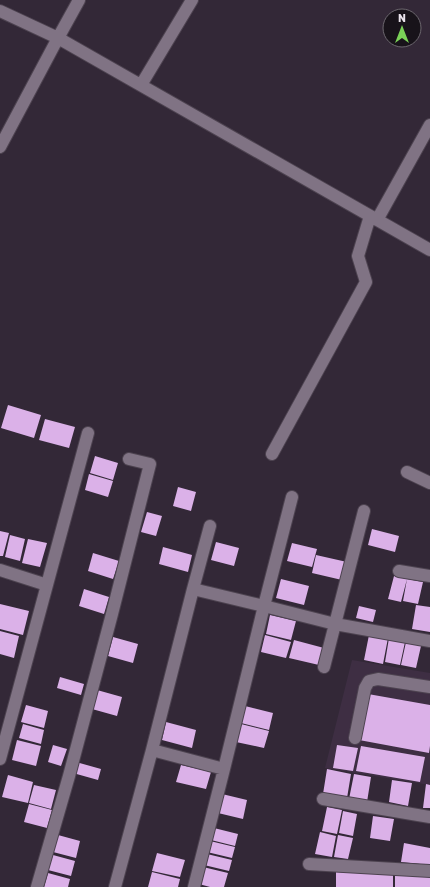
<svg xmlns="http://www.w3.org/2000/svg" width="430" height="887" viewBox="0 0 430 887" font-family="Rubik,sans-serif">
  <rect width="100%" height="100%" fill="#332837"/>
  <path fill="#3e2e43" d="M352,660L430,673V785L325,768Z"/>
  <path fill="#dbb1e8" d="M8,405L41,415L34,438L1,428Z
    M45,419L75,427L69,448L39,440Z
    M95,456L118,463L113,480L90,473Z
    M89,474L113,481L108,497L85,490Z
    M178,487L196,492L191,511L173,506Z
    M147,512L162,516L156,536L141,532Z
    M372,529L399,536L395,552L368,545Z
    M0,531L9,533L3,556H0Z
    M10,535L25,539L20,561L5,557Z
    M28,539L47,543L40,567L22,563Z
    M216,542L239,548L234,566L211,560Z
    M292,543L317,549L312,567L287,561Z
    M163,547L192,555L188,572L159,564Z
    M93,553L119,561L113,579L88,571Z
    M316,555L347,562L342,580L312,573Z
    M394,576L407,579L401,602L388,599Z
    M281,579L309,586L304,605L276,598Z
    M407,579L423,582L418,604L403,601Z
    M84,589L109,597L104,614L79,606Z
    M0,604L29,611L23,635L0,629Z
    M416,605L430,607V632L412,629Z
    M359,606L376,610L373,622L356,618Z
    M270,615L296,621L291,640L266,634Z
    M0,631L19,636L14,658L0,654Z
    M265,635L291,642L286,658L261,652Z
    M369,635L388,638L383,664L364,660Z
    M113,637L138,644L133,663L108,656Z
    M389,638L405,642L400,665L385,662Z
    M294,640L324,648L319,665L289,658Z
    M406,642L421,646L416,668L401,665Z
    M60,677L84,684L81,695L57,688Z
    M97,690L122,697L117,716L92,709Z
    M368,694L430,705V746L429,753L359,740Z
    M26,705L48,711L44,728L21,722Z
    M245,706L273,713L269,730L241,723Z
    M166,722L196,730L192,748L162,740Z
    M23,724L44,730L41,744L19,738Z
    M241,724L269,731L264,748L236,742Z
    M17,740L41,746L36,766L12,760Z
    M53,745L67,749L61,766L48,762Z
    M337,745L358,748L353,771L333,768Z
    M361,746L425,757L420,782L356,771Z
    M76,762L101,769L98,780L73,773Z
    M181,765L211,772L206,789L176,782Z
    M327,769L351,774L347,798L323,794Z
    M354,774L371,777L367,802L349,799Z
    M8,775L33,782L28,803L2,797Z
    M392,780L412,783L408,806L389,802Z
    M426,784L430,785V808H423Z
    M34,785L56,790L51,809L29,803Z
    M222,794L247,800L243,819L218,813Z
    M29,804L52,810L47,828L24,822Z
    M327,807L342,810L337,834L322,831Z
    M343,811L357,814L353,836L339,833Z
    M373,816L394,819L390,841L370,838Z
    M214,828L238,834L235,846L211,840Z
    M320,832L336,836L332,857L315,854Z
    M58,835L80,841L76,858L53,852Z
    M338,835L353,838L348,859L334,857Z
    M210,841L235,847L232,858L207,852Z
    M404,843L430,848V865L401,862Z
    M157,853L185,860L180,877L152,871Z
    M207,854L232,860L229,871L204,865Z
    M53,855L75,861L71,876L48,870Z
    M203,867L228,873L224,887H210L199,884Z
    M152,872L180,879L178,887H148Z
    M336,872L393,874V887H336Z
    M48,873L70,879L68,887H44Z
    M395,874L430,876V887H395Z"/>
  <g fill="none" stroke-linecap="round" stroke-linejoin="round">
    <defs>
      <path id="minor" d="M79,0L58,38L430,250
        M0,11L58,38L0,147
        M141,85L192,0
        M377,220L430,125
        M272,454L366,282L358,256L370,216
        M407,472L430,483
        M0,570L47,585
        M399,571L430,576
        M193,589L210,526
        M324,667L364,511
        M355,738L365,688L369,681L378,679L430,687
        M0,759L88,433
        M224,769L152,750L193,589L264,606L292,497
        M323,799L430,817
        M309,864L430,871
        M37,887L69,776L112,614L150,464L129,459
        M115,887L152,750
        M194,887L224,769L264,606L335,624L430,641"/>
    </defs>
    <use href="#minor" stroke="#4d4350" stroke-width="14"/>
    <use href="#minor" stroke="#807384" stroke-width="12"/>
  </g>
  <g transform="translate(402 28)"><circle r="19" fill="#18131a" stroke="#6c676e"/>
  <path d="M0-3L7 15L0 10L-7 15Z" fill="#7ad157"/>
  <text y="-6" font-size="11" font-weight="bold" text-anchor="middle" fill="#ebe4ed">N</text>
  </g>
</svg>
